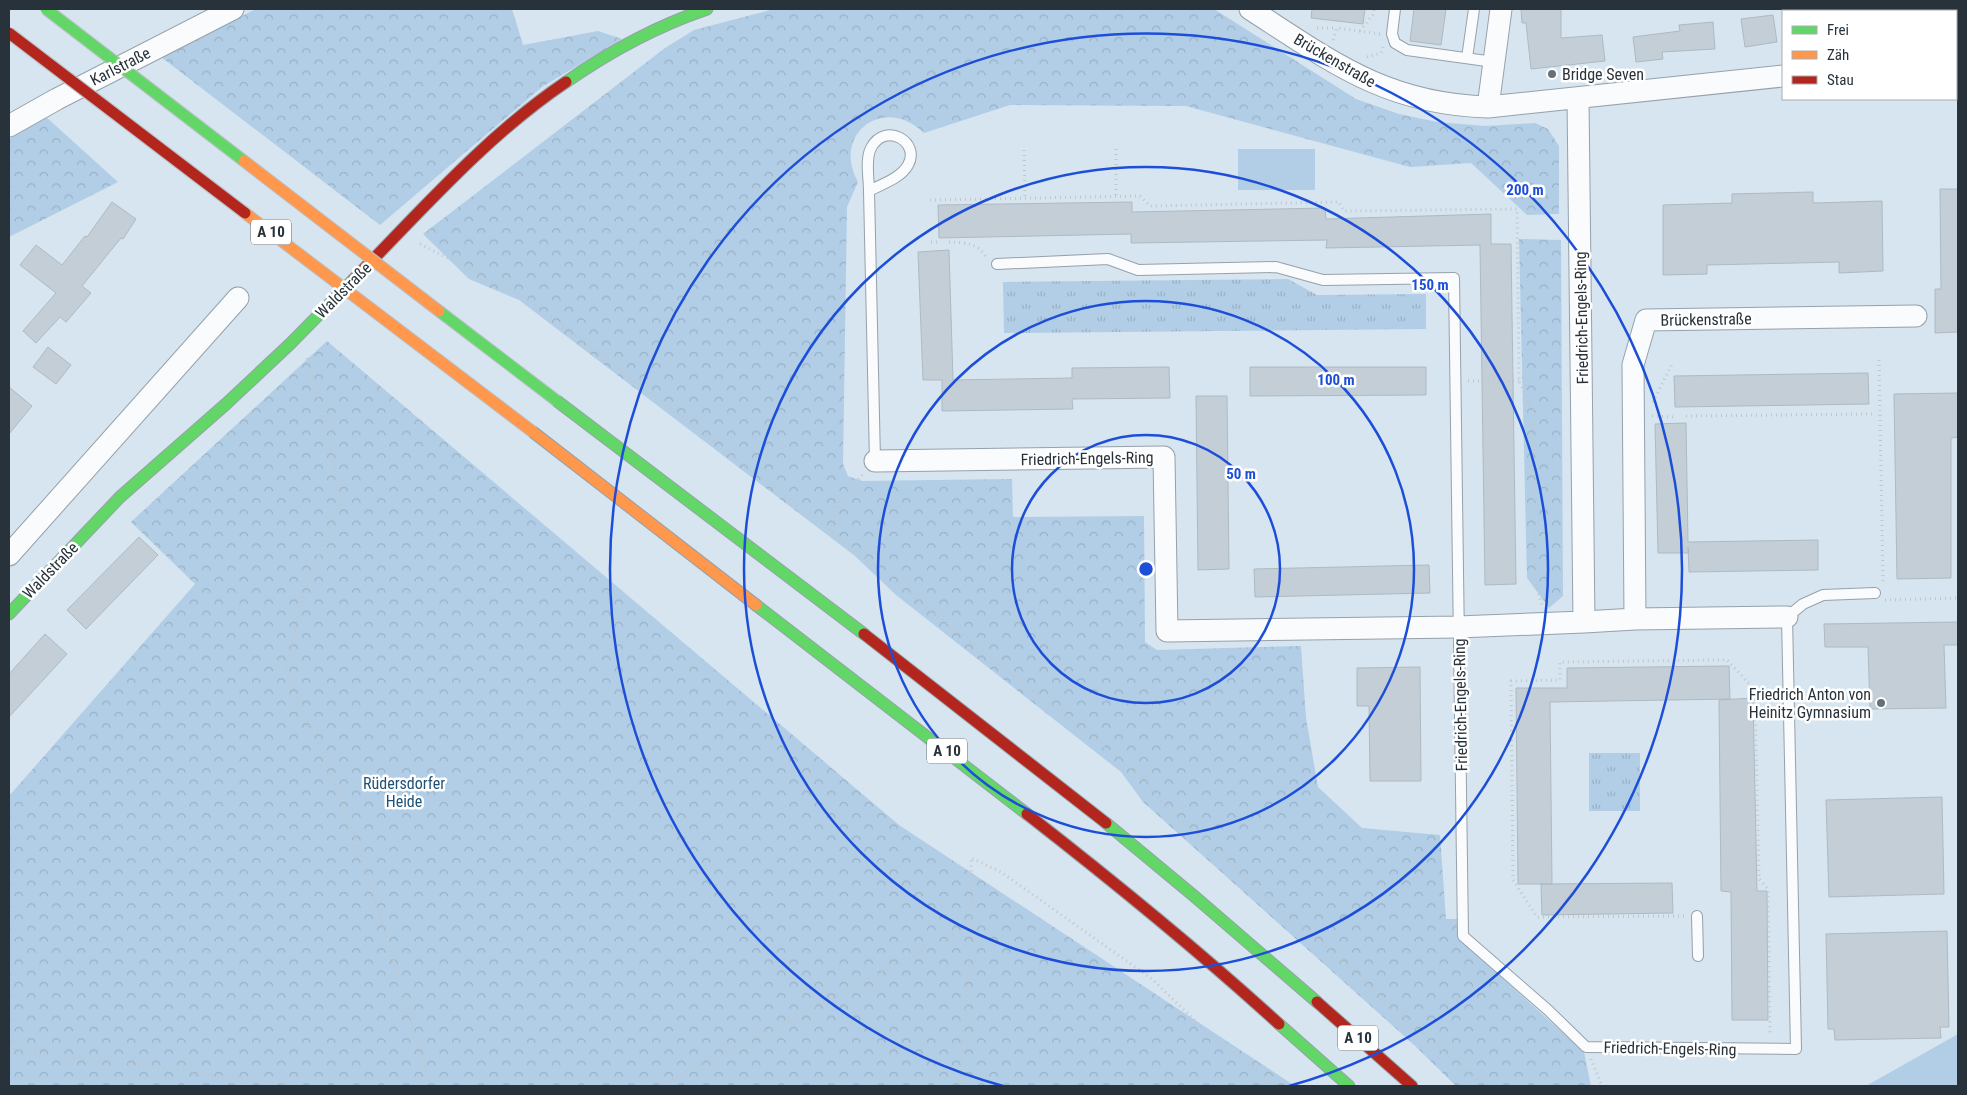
<svg xmlns="http://www.w3.org/2000/svg" width="1967" height="1095" viewBox="0 0 1967 1095" font-family="'Roboto Condensed',sans-serif">
  <defs>
    <pattern id="forest-crowns" width="20" height="18" patternUnits="userSpaceOnUse" patternTransform="scale(1.25)"><rect width="20" height="18" fill="#b1cee6"/><path d="M2 6a3 3 0 1 1 6 0M12 15a3 3 0 1 1 6 0" fill="none" stroke="#98b1c6"/></pattern>
    <pattern id="park-tufts" width="24" height="20" patternUnits="userSpaceOnUse" patternTransform="scale(1.25)"><rect width="24" height="20" fill="#b1cee6"/><path d="M3 7l-1-3M5 7V3M7 7l1-3M15 17l-1-3M17 17v-4M19 17l1-3" fill="none" stroke="#98b1c6"/></pattern>
  </defs>
  <rect width="100%" height="100%" fill="#d6e5f0"/>
  <path fill="url(#forest-crowns)" d="M256,9H512L523,45L598,31L622,39L542,87L380,225L161,57Z
    M774,9H1214L1356,99L1399,114L1437,122L1485,126L1535,123L1548,129L1559,146V214L1527,215L1471,163L1410,167L1186,106L1010,105L924,133C884,94 831,134 858,182L847,207L843,464L848,476L862,481L1012,479L1013,517L1144,516L1145,642L1157,650L1301,646L1306,718L1318,787L1362,828L1440,835L1446,919H1457L1468,947L1584,1052L1591,1086H1456L1412,1043L1143,802L1121,772L896,595L855,556L519,300L469,279L423,234L665,48L694,30Z
    M1866,9H1958V36L1956,37V11H1868Z
    M46,117L118,182L9,237V139Z
    M1519,239L1561,240L1563,596L1549,608L1527,578Z
    M327,341L899,825L1295,1086H9V796L195,584L131,522Z"/>
  <path fill="url(#park-tufts)" d="M1288,279L1317,295L1426,294V329L1004,333L1003,282Z
    M1589,753H1640V811H1589Z"/>
  <path fill="#b1cee6" d="M1238,149H1315V190H1238Z
    M1958,1034V1086H1866Z"/>
  <path fill="#c3ced7" stroke="#aebac3" d="M1312,9H1365L1363,24L1311,18Z
    M1414,9H1446L1441,45L1410,41Z
    M1521,9H1561V38L1602,35L1605,61L1531,69L1526,23H1522Z
    M1773,15L1777,42L1745,47L1741,19Z
    M1713,22L1715,49L1662,52L1663,59L1636,62L1633,37L1680,31L1679,25Z
    M1940,189H1958V332L1935,333V289H1941Z
    M1813,192V203L1882,201L1883,271L1839,273V262L1707,265V274L1663,275V205L1732,203V194Z
    M112,202L136,219L123,239L121,238L82,286L91,293L66,322L60,317L36,343L23,331L56,293L20,265L36,245L62,265L85,236L87,237Z
    M1132,202V212L1325,208L1326,219L1491,214V244H1511L1516,584L1485,585L1480,245L1326,248L1327,240L1131,243V234L939,238L938,205Z
    M949,250L953,380L1072,378V368L1169,367L1170,398L1072,399L1073,409L942,411V380H923L918,252Z
    M48,347L71,365L56,384L33,367Z
    M1250,367H1426V395L1250,396Z
    M1868,373L1869,404L1675,407L1674,376Z
    M9,387L32,406L9,434Z
    M1958,393V437L1951,438V578L1897,579L1894,394Z
    M1196,396H1227L1229,569L1198,570Z
    M1686,423L1688,542L1818,540V570L1689,572L1688,547L1689,553H1658L1655,424Z
    M139,537L158,555L86,629L67,610Z
    M1429,565L1430,593L1255,597L1254,569Z
    M1958,622V645H1944L1946,708L1870,709L1868,647H1825L1824,624Z
    M45,634L67,654L9,717V674Z
    M1729,666L1730,699L1550,702L1552,884H1518L1516,688H1567V668Z
    M1420,667L1421,781H1370L1369,706H1357V668Z
    M1753,698L1757,891H1767L1768,1020H1732L1731,892L1721,891L1719,700Z
    M1942,797L1944,894L1829,897L1826,800Z
    M1672,883L1673,913L1542,915L1541,884Z
    M1947,931L1949,1027H1940L1941,1038L1835,1040L1834,1029H1828L1826,934Z"/>
  <g fill="none" stroke-linecap="round" stroke-linejoin="round">
    <defs>
      <path id="lane" d="M1395,9L1392,34L1395,43L1407,50L1494,62
        M1467,58L1474,9
        M869,191C869,178 865,159 871,148C885,121 921,142 908,165C901,178 882,184 869,191L875,461
        M997,264L1108,259L1138,270L1276,267L1323,280L1454,278L1463,936L1548,1010L1586,1047L1796,1049L1787,617L1803,604L1823,595L1875,593
        M1697,916L1698,956"/>
      <path id="street" d="M1250,9C1332,62 1386,104 1488,107L1783,76
        M1956,57H1958
        M1488,107L1501,9
        M9,126L57,99L233,9
        M875,461L1164,457L1167,631L1458,627L1584,622L1578,98
        M9,555L238,298
        M1635,619L1633,365L1646,320L1916,316
        M1584,622L1635,619L1787,617"/>
      <path id="fast" d="M566,82C609,52 657,26 707,9
        M557,401L864,634
        M756,605L1027,814
        M9,614L120,497L226,404L290,344L353,280
        M1106,823L1194,896L1317,1002
        M1279,1024L1349,1086"/>
      <path id="slow" d="M533,432L756,605"/>
      <path id="jam" d="M353,280C421,211 486,136 566,82
        M864,634L1106,823
        M1027,814C1113,881 1198,950 1279,1024
        M1317,1002L1412,1086"/>
    </defs>
    <use href="#lane" stroke="#96a1aa" stroke-width="12"/>
    <use href="#street" stroke="#96a1aa" stroke-width="23"/>
    <use href="#fast" stroke="#96a1aa" stroke-width="13"/>
    <use href="#slow" stroke="#96a1aa" stroke-width="13"/>
    <use href="#jam" stroke="#96a1aa" stroke-width="13"/>
    <path stroke="#c1c6c9" stroke-width="3" stroke-dasharray="1 4" stroke-linecap="butt" d="M1317,28H1337
      M1360,31L1374,13V9
      M1333,40L1337,28L1380,34
      M1367,57L1381,53L1383,47
      M1116,149V197
      M1024,150L1025,198
      M930,200L1140,196L1150,206L1339,202L1344,211L1517,209L1519,381L1533,411L1535,580L1542,606
      M931,242H939
      M949,242C967,243 976,242 987,258
      M420,244L526,298L831,531L1140,775L1163,804L1483,1086
      M307,358L329,433L340,504L303,593L286,671L331,773L356,841L391,952L430,1086
      M1879,360L1883,582
      M1468,381H1482
      M1493,381H1519
      M1653,402L1672,364
      M1652,416L1675,417
      M1686,416L1872,414
      M831,531L839,501L863,474
      M1885,600L1958,598
      M1684,916L1537,917L1513,880L1511,681L1560,680V662L1727,660L1755,690L1759,879L1768,889L1770,1035
      M9,1049L301,1086
      M1591,1059L1602,1086
      M659,1086L971,926
      M959,1086L972,926L971,858L1001,872L1152,979L1212,1037L1276,1086"/>
    <use href="#lane" stroke="#f9fbfd" stroke-width="10"/>
    <use href="#street" stroke="#f9fbfd" stroke-width="21"/>
    <use href="#fast" stroke="#63d668" stroke-width="11"/>
    <use href="#slow" stroke="#ff974d" stroke-width="11"/>
    <use href="#jam" stroke="#b3261e" stroke-width="11"/>
    <defs>
      <path id="fast-bridge" d="M46,9L244,161
        M439,311L557,401"/>
      <path id="slow-bridge" d="M244,161L439,311
        M245,213L533,432"/>
      <path id="jam-bridge" d="M9,33L245,213"/>
    </defs>
    <use href="#fast-bridge" stroke="#bac1c7" stroke-width="13" stroke-linecap="butt"/>
    <use href="#slow-bridge" stroke="#bac1c7" stroke-width="13" stroke-linecap="butt"/>
    <use href="#jam-bridge" stroke="#bac1c7" stroke-width="13" stroke-linecap="butt"/>
    <use href="#fast-bridge" stroke="#63d668" stroke-width="11"/>
    <use href="#slow-bridge" stroke="#ff974d" stroke-width="11"/>
    <use href="#jam-bridge" stroke="#b3261e" stroke-width="11"/>
  </g>
  <g fill="none" stroke="#1d4ed8" stroke-width="2.5">
    <circle cx="1146" cy="569" r="134"/>
    <circle cx="1146" cy="569" r="268"/>
    <circle cx="1146" cy="569" r="402"/>
    <path d="M1003 1086A536 536 0 1 1 1289 1086"/>
  </g>
  <g fill="#65717a" stroke="#fff" stroke-width="2">
    <circle cx="1552" cy="74" r="5"/>
    <circle cx="1881" cy="703" r="5"/>
  </g>
  <g text-anchor="middle" stroke-width="5" stroke-linejoin="round" paint-order="stroke">
    <g fill="#fff" stroke="#687075" stroke-width="1">
      <rect x="251" y="219.5" width="40" height="25" rx="4"/>
      <rect x="927" y="738.5" width="40" height="25" rx="4"/>
      <rect x="1338" y="1025.5" width="40" height="25" rx="4"/>
    </g>
    <g font-size="15" font-weight="bold" fill="#28323a">
      <text x="271" y="237">A 10</text>
      <text x="947" y="756">A 10</text>
      <text x="1358" y="1043">A 10</text>
    </g>
    <g font-size="16" fill="#28323a" stroke="#fff">
      <text transform="translate(1335 60) rotate(30)" y="6">Brückenstraße</text>
      <text transform="translate(120 66) rotate(-27)" y="6">Karlstraße</text>
      <text transform="translate(343 290) rotate(-45)" y="6">Waldstraße</text>
      <text transform="translate(1581 318) rotate(-91)" y="6">Friedrich-Engels-Ring</text>
      <text transform="translate(1706 319) rotate(-1)" y="6">Brückenstraße</text>
      <text transform="translate(1087 458) rotate(-1)" y="6">Friedrich-Engels-Ring</text>
      <text transform="translate(50 570) rotate(-46)" y="6">Waldstraße</text>
      <text transform="translate(1460 705) rotate(-91)" y="6">Friedrich-Engels-Ring</text>
      <text transform="translate(1670 1048) rotate(1)" y="6">Friedrich-Engels-Ring</text>
    </g>
    <g font-size="16" fill="#28323a" stroke="#fff" text-anchor="start">
      <text x="1562" y="80">Bridge Seven</text>
      <text x="1871" y="700" text-anchor="end">Friedrich Anton von<tspan x="1871" dy="18">Heinitz Gymnasium</tspan></text>
    </g>
    <g font-size="16" fill="#1d5176" stroke="#fff">
      <text x="404" y="789">Rüdersdorfer<tspan x="404" dy="18">Heide</tspan></text>
    </g>
  </g>
  <circle cx="1146" cy="569" r="8" fill="#1d4ed8" stroke="#fff" stroke-width="2.5"/>
  <g font-size="15" text-anchor="middle" font-weight="bold" fill="#1d4ed8" stroke="#fff" stroke-width="5" stroke-linejoin="round" paint-order="stroke">
    <text x="1525" y="195">200 m</text>
    <text x="1430" y="290">150 m</text>
    <text x="1336" y="385">100 m</text>
    <text x="1241" y="479">50 m</text>
  </g>
  <rect width="1967" height="1095" fill="none" stroke="#28323a" stroke-width="20"/>
  <rect x="1782" y="10" width="175" height="90" fill="#ffffff" stroke="#a9adb0"/>
  <rect x="1792" y="26" width="25" height="8" fill="#63d668" stroke="#a9adb0"/>
  <text x="1827" y="35" font-size="15" fill="#28323a">Frei</text>
  <rect x="1792" y="51" width="25" height="8" fill="#ff974d" stroke="#a9adb0"/>
  <text x="1827" y="60" font-size="15" fill="#28323a">Zäh</text>
  <rect x="1792" y="76" width="25" height="8" fill="#b3261e" stroke="#a9adb0"/>
  <text x="1827" y="85" font-size="15" fill="#28323a">Stau</text>
</svg>
